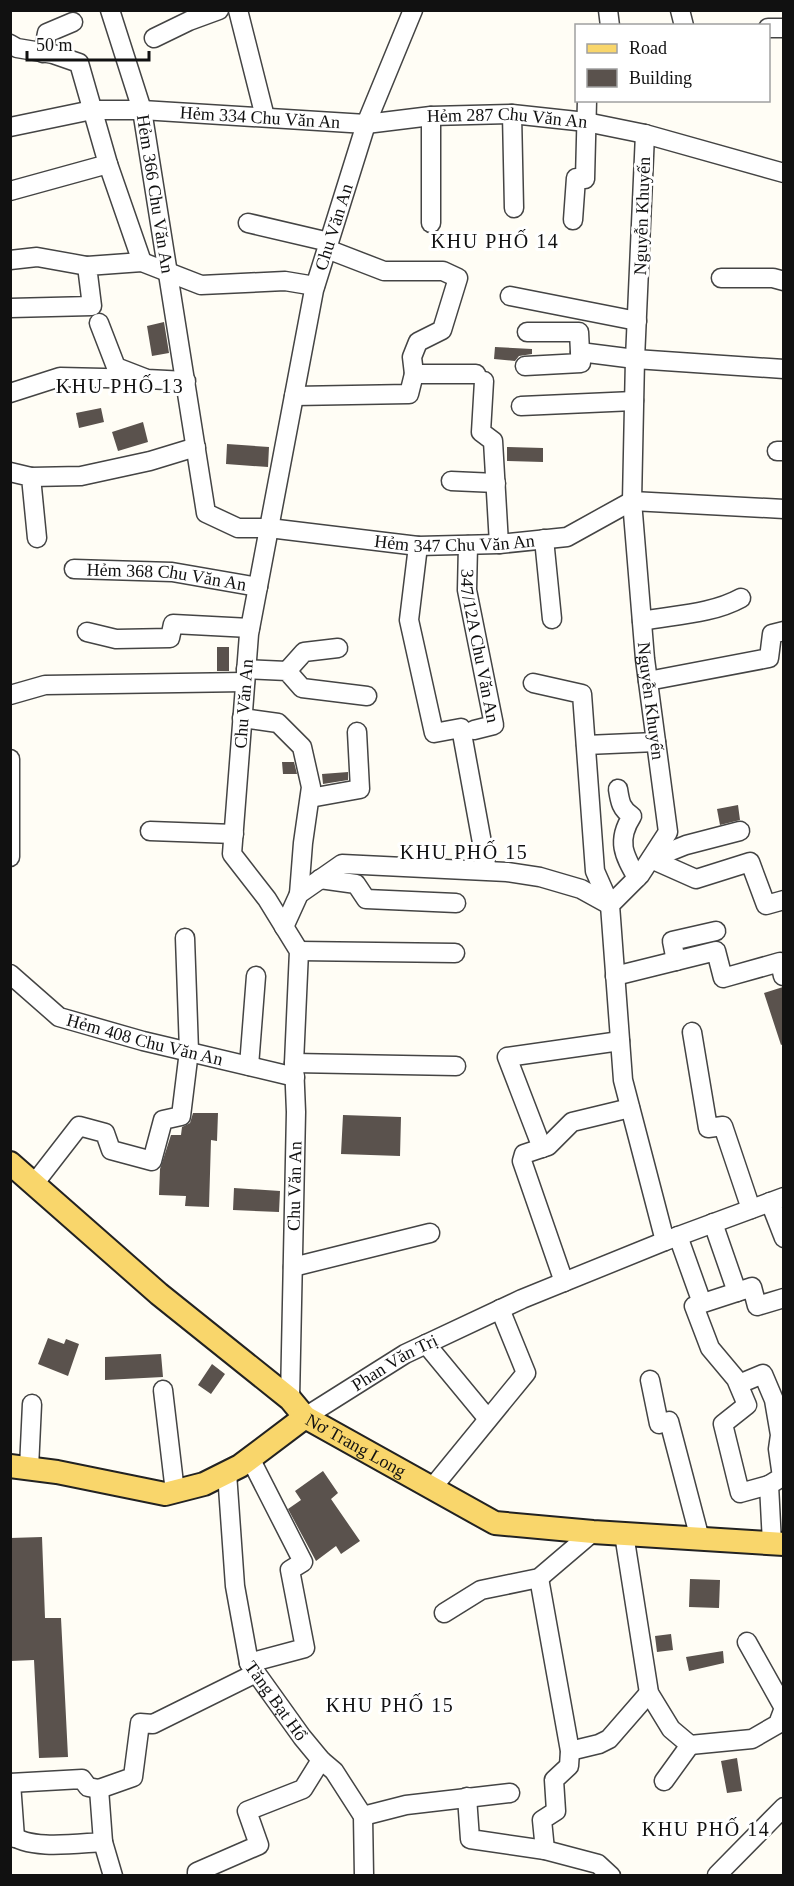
<svg xmlns="http://www.w3.org/2000/svg" width="794" height="1886" viewBox="0 0 794 1886" font-family="Georgia,serif">
  <rect width="100%" height="100%" fill="#fffdf5"/>
  <path fill="#5a524d" d="M164,322L169,353L152,356L147,326Z
    M495,347L532,349V354L519,356L515,361L494,359Z
    M101,408L104,422L79,428L76,413Z
    M143,422L148,442L118,451L112,432Z
    M227,444L269,447L268,467L226,464Z
    M507,447L543,448V462L507,461Z
    M217,647H229V671H217Z
    M282,762H294L297,774H283Z
    M348,772V780L323,784L322,774Z
    M738,805L740,820L720,825L717,809Z
    M783,987V1044L781,1045L764,993Z
    M193,1113H218L217,1141L211,1140L209,1207L185,1206L186,1196L159,1195L160,1169L171,1135H181L182,1127L190,1123Z
    M343,1115L401,1117L400,1156L341,1154Z
    M234,1188L280,1191L279,1212L233,1210Z
    M48,1338L64,1344L66,1339L79,1344L68,1376L38,1364Z
    M161,1354L163,1377L105,1380V1357Z
    M212,1364L225,1374L211,1394L198,1385Z
    M323,1471L338,1493L331,1499L360,1541L341,1554L336,1546L316,1561L288,1509L301,1500L295,1491Z
    M42,1537L45,1618H61L68,1757L39,1758L34,1660L10,1661V1538Z
    M690,1579L720,1580L719,1608L689,1607Z
    M671,1634L673,1650L657,1652L655,1636Z
    M723,1651L724,1663L689,1671L686,1657Z
    M737,1758L742,1791L727,1793L721,1761Z"/>
  <g fill="none" stroke-linecap="round" stroke-linejoin="round">
    <defs>
      <g id="minor">
        <path id="s1" d="M110,10L142,110L206,513L238,528H269L418,546L499,544L567,537L632,501L784,509"/>
        <path d="M238,10L265,117"/>
        <path d="M608,10L610,26"/>
        <path d="M680,10L684,26"/>
        <path d="M768,28H784"/>
        <path d="M154,38L189,21L219,10"/>
        <path d="M10,44L17,48L53,54L79,63L108,164L10,191"/>
        <path d="M43,53L47,33L73,22"/>
        <path d="M512,114L514,208"/>
        <path id="s2" d="M10,127L92,110H142L366,124L431,116L512,114L586,122L645,134L784,173"/>
        <path id="s3" d="M645,134L635,359L632,501L645,659L668,832L640,875L610,905L623,1080L665,1241"/>
        <path d="M108,164L142,262"/>
        <path d="M573,220L576,178L585,179L587,100"/>
        <path d="M248,223L329,242"/>
        <path d="M431,223V116"/>
        <path d="M327,249L384,271H443L458,278L442,330L418,342L412,357L414,374"/>
        <path d="M10,260L37,257L87,266"/>
        <path d="M721,278H773L784,281"/>
        <path d="M510,296L637,321"/>
        <path d="M10,308L92,306L87,266L142,262L201,285L285,281L315,286"/>
        <path d="M99,323L116,367L147,379L186,381"/>
        <path d="M527,332H579L580,352"/>
        <path d="M525,366L581,363L580,352L635,359L784,369"/>
        <path d="M484,381L481,432L493,441L499,544"/>
        <path d="M10,393L60,377L147,379"/>
        <path d="M294,396L409,394L414,374H476"/>
        <path d="M521,406L634,401"/>
        <path d="M777,451H784"/>
        <path d="M10,472L31,477L37,538"/>
        <path d="M31,477L81,476L150,461L196,447"/>
        <path d="M451,481L496,483"/>
        <path d="M544,539L552,619"/>
        <path id="s4" d="M468,545L467,590L494,725L474,730"/>
        <path d="M418,546L409,620L434,733L461,728L487,870"/>
        <path id="s5" d="M74,569L172,572L258,587"/>
        <path d="M642,621C674,615 712,614 741,598"/>
        <path d="M87,632L116,639L170,638L173,624L250,628"/>
        <path d="M246,669L287,671L302,688L367,696"/>
        <path d="M287,671L304,652L338,648"/>
        <path d="M648,681L769,658L772,634L784,631"/>
        <path d="M533,683L582,694L595,871L610,905"/>
        <path d="M10,695L45,685L245,682"/>
        <path d="M242,718L278,723L302,747L311,787L303,843L299,894"/>
        <path d="M586,745L656,742"/>
        <path d="M10,759V857"/>
        <path d="M618,789C620,802 621,809 632,816C616,841 624,855 637,878"/>
        <path d="M310,798L360,789L357,732"/>
        <path d="M150,831L234,834"/>
        <path d="M651,859L696,879L750,862L766,905L784,900"/>
        <path d="M651,859L686,845L740,831"/>
        <path d="M320,879L356,884L366,899L456,903"/>
        <path d="M284,927L299,894L342,864L507,872L540,877L581,889L610,905"/>
        <path d="M299,951L455,953"/>
        <path d="M676,961L672,941L716,931"/>
        <path id="s6" d="M10,974L59,1017L143,1041L295,1077"/>
        <path d="M615,976L716,951L723,978L780,962L783,976"/>
        <path d="M692,1032L708,1128L723,1126L751,1209"/>
        <path d="M294,1063L456,1066"/>
        <path d="M249,1066L256,976"/>
        <path d="M542,1148L507,1057L620,1041"/>
        <path d="M34,1184L79,1126L105,1133L111,1150L152,1161L163,1120L181,1116L189,1051L185,938"/>
        <path d="M770,1202L784,1238"/>
        <path d="M713,1223L737,1292L752,1287L757,1306L784,1298"/>
        <path d="M678,1236L702,1303"/>
        <path d="M293,1267L430,1233"/>
        <path d="M564,1282L522,1161L524,1154L548,1146L572,1122L630,1108"/>
        <path d="M737,1292L694,1306L710,1348L736,1379L747,1405L723,1424L740,1493L769,1485"/>
        <path d="M426,1344L488,1419"/>
        <path d="M650,1380L659,1424L669,1421L700,1539"/>
        <path d="M739,1384L763,1374L774,1400L780,1435L778,1449L782,1477L769,1485L772,1543"/>
        <path d="M163,1390L175,1492"/>
        <path id="s7" d="M290,1399L296,1112L294,1063L299,951L267,899L232,854L249,634L314,290L366,124L413,10"/>
        <path id="s8" d="M305,1417L405,1354L522,1299L665,1241L784,1197"/>
        <path d="M29,1468L32,1404"/>
        <path id="s9" d="M227,1473L235,1586L249,1663L302,1737L321,1760L334,1771L363,1816L364,1876"/>
        <path d="M432,1488L526,1373L500,1309"/>
        <path d="M624,1534L649,1693L671,1729L690,1745L752,1739L778,1724L784,1708L747,1642"/>
        <path d="M539,1578L570,1751L569,1766L554,1780L556,1811L542,1820L545,1850"/>
        <path d="M444,1613L481,1590L539,1578L593,1532"/>
        <path d="M249,1663L305,1648L290,1570L303,1562L251,1460"/>
        <path d="M570,1751L599,1744L609,1739L649,1693"/>
        <path d="M664,1781L690,1745"/>
        <path d="M10,1783L82,1779L88,1787L99,1789L133,1777L140,1723L153,1724L256,1673"/>
        <path d="M11,1783L15,1838"/>
        <path d="M467,1797L470,1839L545,1850L598,1864L611,1876"/>
        <path d="M363,1816L406,1805L510,1793"/>
        <path d="M10,1834C30,1851 79,1843 103,1842L99,1789"/>
        <path d="M103,1842L113,1876"/>
        <path d="M717,1875L784,1807"/>
        <path d="M197,1876V1872L259,1845L247,1811L303,1789L321,1760"/>
      </g>
      <g id="major">
        <path id="s10" d="M10,1163L159,1294L290,1399L305,1417L495,1523L593,1532L784,1544"/>
        <path d="M10,1466L57,1472L165,1494L204,1484L240,1466L305,1417"/>
      </g>
    </defs>
    <use href="#minor" stroke="#444" stroke-width="21"/>
    <use href="#major" stroke="#222" stroke-width="26"/>
    <use href="#minor" stroke="#fff" stroke-width="18"/>
    <use href="#major" stroke="#f9d66b" stroke-width="22"/>
  </g>
  <g text-anchor="middle" stroke-width="6" stroke-linejoin="round" paint-order="stroke">
    <g font-size="18" fill="#111" stroke="#fff">
      <text dy="6" stroke="none"><textPath href="#s2" startOffset="252">Hẻm 334 Chu Văn An</textPath></text>
      <text dy="6" stroke="none"><textPath href="#s2" startOffset="500">Hẻm 287 Chu Văn An</textPath></text>
      <text dy="6" stroke="none"><textPath href="#s1" startOffset="190">Hẻm 366 Chu Văn An</textPath></text>
      <text transform="translate(642 216) rotate(-88)" y="6">Nguyễn Khuyến</text>
      <text dy="6" stroke="none"><textPath href="#s7" startOffset="1203">Chu Văn An</textPath></text>
      <text dy="6" stroke="none"><textPath href="#s1" startOffset="766">Hẻm 347 Chu Văn An</textPath></text>
      <text dy="6" stroke="none"><textPath href="#s5" startOffset="93">Hẻm 368 Chu Văn An</textPath></text>
      <text dy="6" stroke="none"><textPath href="#s4" startOffset="102">347/12A Chu Văn An</textPath></text>
      <text dy="6" stroke="none"><textPath href="#s3" startOffset="568">Nguyễn Khuyến</textPath></text>
      <text dy="6" stroke="none"><textPath href="#s7" startOffset="717">Chu Văn An</textPath></text>
      <text dy="6" stroke="none"><textPath href="#s6" startOffset="154">Hẻm 408 Chu Văn An</textPath></text>
      <text dy="6" stroke="none"><textPath href="#s7" startOffset="213">Chu Văn An</textPath></text>
      <text dy="6" stroke="none"><textPath href="#s8" startOffset="105">Phan Văn Trị</textPath></text>
      <text dy="6" stroke="none"><textPath href="#s10" startOffset="448">Nơ Trang Long</textPath></text>
      <text dy="6" stroke="none"><textPath href="#s9" startOffset="238">Tăng Bạt Hổ</textPath></text>
    </g>
    <g font-size="20" letter-spacing="1.5" fill="#111" stroke="#fff">
      <text x="495" y="248">KHU PHỐ 14</text>
      <text x="120" y="393">KHU PHỐ 13</text>
      <text x="464" y="859">KHU PHỐ 15</text>
      <text x="390" y="1712">KHU PHỐ 15</text>
      <text x="706" y="1836">KHU PHỐ 14</text>
    </g>
  </g>
  <rect width="794" height="1886" fill="none" stroke="#111111" stroke-width="24"/>
  <rect x="575" y="24" width="195" height="78" fill="#ffffff" stroke="#a0a0a0" stroke-width="1.5"/>
  <rect x="587" y="44" width="30" height="9" fill="#f9d66b" stroke="#a0a0a0" stroke-width="1.5"/>
  <text x="629" y="54" font-size="18" fill="#111111">Road</text>
  <rect x="587" y="69" width="30" height="18" fill="#5a524d" stroke="#a0a0a0" stroke-width="1.5"/>
  <text x="629" y="84" font-size="18" fill="#111111">Building</text>
  <path d="M27 51v9h122v-9" fill="none" stroke="#111111" stroke-width="3"/>
  <text x="36" y="51" font-size="18" fill="#111111" stroke="#ffffff" stroke-width="4.5" paint-order="stroke">50 m</text>
</svg>
